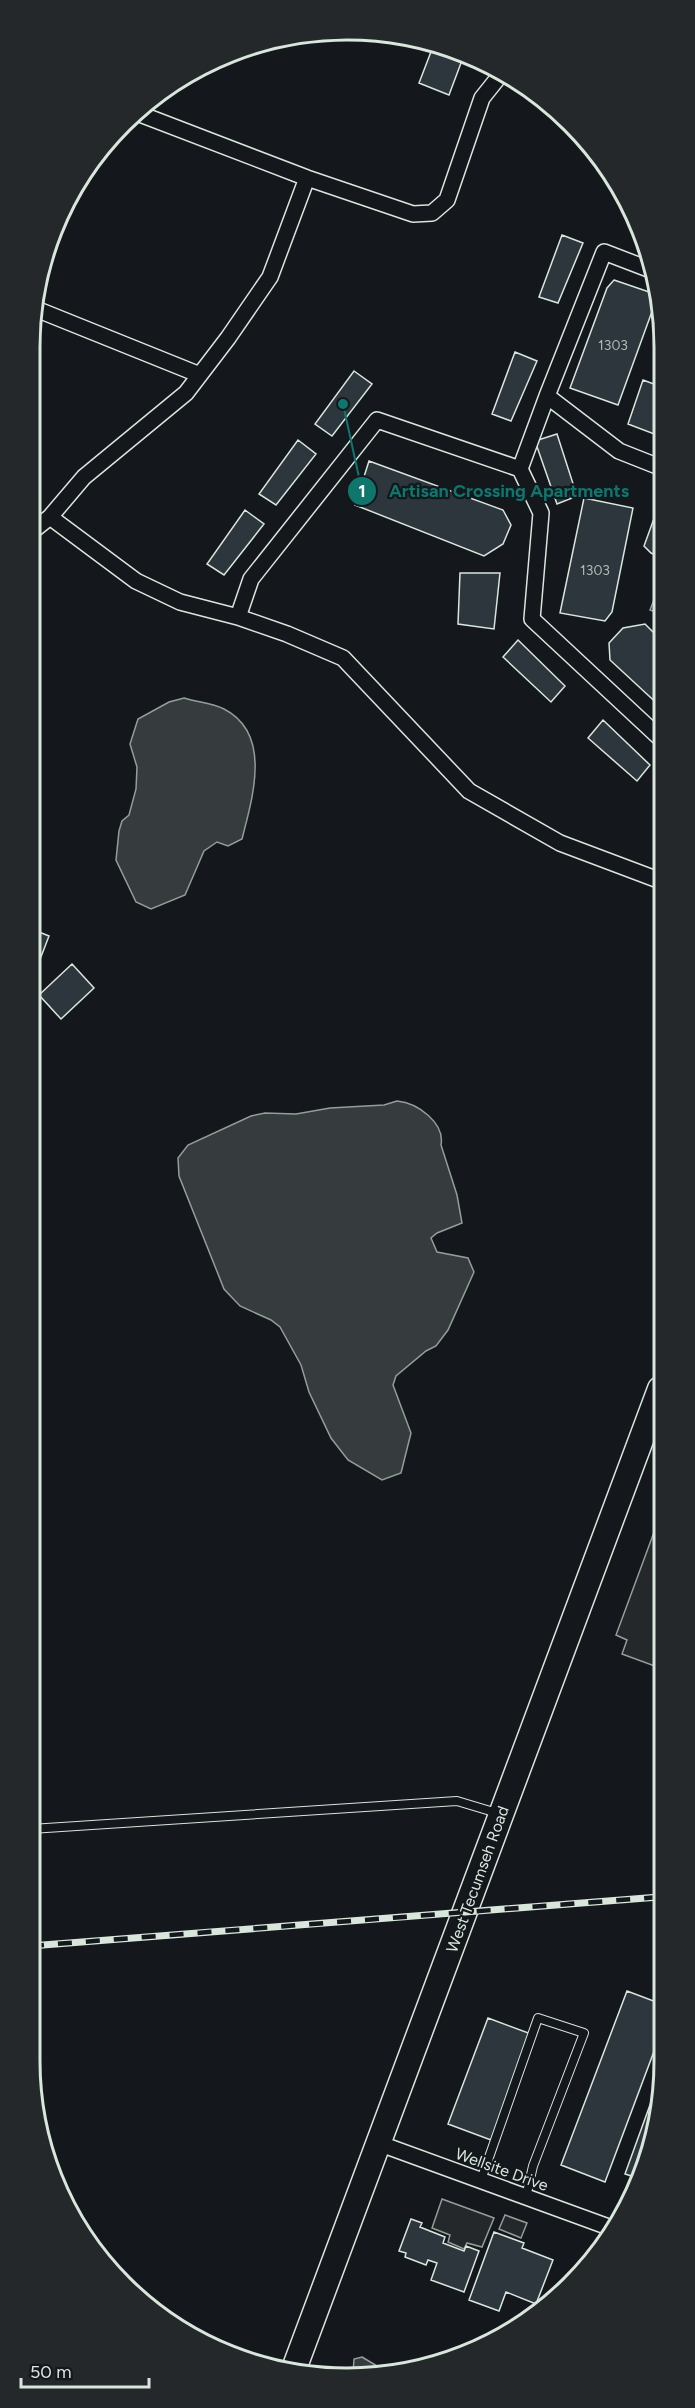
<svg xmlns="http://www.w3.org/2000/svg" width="695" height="2408" viewBox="0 0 695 2408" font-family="Figtree,sans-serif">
  <rect width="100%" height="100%" fill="#14181c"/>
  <path fill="#24282b" stroke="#939e99" stroke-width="1.5" d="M660,1516V1668L622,1654L627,1640L616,1635Z
    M442,2199L494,2218L482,2247L467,2243L464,2249L448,2242L450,2235L432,2228Z
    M505,2215L527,2223L521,2238L499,2229Z"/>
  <path fill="#363b3e" stroke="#939e99" stroke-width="1.5" d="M662,579V614L650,610Z
    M184,698C196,702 212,703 224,709C273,734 252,799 242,839L228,846L217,842L204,851L185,895L151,909L136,902L116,860L119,831L122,821L129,815L136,789L137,767L130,744L138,719L169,702Z
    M397,1101C418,1103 445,1123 441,1145L457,1195L462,1223L437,1233L431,1238L437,1252L468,1258L474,1272L448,1330L436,1346L426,1351L396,1376L393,1385L411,1433L401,1473L382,1480L348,1460L331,1438L309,1392L301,1365L280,1327L271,1320L240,1306L224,1289L179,1176L178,1158L188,1145L251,1116L265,1113L296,1114L330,1108L384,1105Z
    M362,2357L382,2369L384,2370L353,2374L354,2359Z"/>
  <path fill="#2c363c" stroke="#d8e6dc" stroke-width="1.5" d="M434,44L464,55L449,95L419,83Z
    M635,217L640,232L631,229Z
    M562,235L583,243L558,303L539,297Z
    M614,280L658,295L618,405L570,388L607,288Z
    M662,331V347L657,346Z
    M515,352L537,361L511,421L492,414Z
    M354,371L372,384L332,436L315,424Z
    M643,380L662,387V437L628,424Z
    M557,434L577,496L557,504L535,441Z
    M298,440L316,454L276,505L259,494Z
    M369,461L503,510L511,525L503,544L484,556L355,505Z
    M584,498L633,508L612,612L605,621L560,613Z
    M660,502L662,503V558L651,553L644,546Z
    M245,510L264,524L224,575L207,564Z
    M460,573H500L494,629L458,624Z
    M645,624L662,641V708L610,660L609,643L623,628Z
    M518,640L565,686L551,702L503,657Z
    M603,720L650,765L637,781L588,738Z
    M34,930L49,936L34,975Z
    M72,964L94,988L61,1019L39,995Z
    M33,1248L40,1252L33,1267Z
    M627,1991L659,2003V2038L605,2182L561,2165Z
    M488,2018L531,2034L491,2140L448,2124Z
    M659,2080V2122L638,2178L625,2174Z
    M411,2219L422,2223L420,2227L445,2237L443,2243L464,2251L466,2246L479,2251L464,2292L431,2280L437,2263L428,2260L426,2265L405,2257L406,2253L399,2251Z
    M494,2232L524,2243L522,2248L553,2260L536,2304L506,2292L499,2311L469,2300Z"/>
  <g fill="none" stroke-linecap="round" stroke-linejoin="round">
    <defs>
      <path id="service" d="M31,1829L457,1801L497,1813
        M481,2180L538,2018L584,2033L533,2166L526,2197"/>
      <path id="minor" d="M140,114L307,178L413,214L432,213L447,200L482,98L502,73
        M651,270L604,252L547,396L619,451L662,468
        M36,309L200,375
        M520,469L547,396
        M50,517L84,477L186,393L228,338L270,277L307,178
        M35,529L50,517L136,581L180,602L238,617L251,579L377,420L520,469L541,513L532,619L662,740
        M238,617L287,634L343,658L469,791L560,843L661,881
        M378,2143L614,2229"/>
      <path id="primary" d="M294,2369L660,1389"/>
    </defs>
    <use href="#service" stroke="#d8e6dc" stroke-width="10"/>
    <use href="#minor" stroke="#d8e6dc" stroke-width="18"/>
    <use href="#primary" stroke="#d8e6dc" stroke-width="27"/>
    <use href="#service" stroke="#14181c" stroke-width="8"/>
    <use href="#minor" stroke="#14181c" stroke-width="15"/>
    <use href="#primary" stroke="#14181c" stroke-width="24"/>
    <defs>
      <path id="rail" d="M30,1946L659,1897"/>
    </defs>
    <use href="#rail" stroke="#d8e6dc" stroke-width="7"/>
    <use href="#rail" stroke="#14181c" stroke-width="4.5" stroke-dasharray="14" stroke-linecap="butt"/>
  </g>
  <g text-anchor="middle" stroke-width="4.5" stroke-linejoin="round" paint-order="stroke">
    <g font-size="14" fill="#adbab4">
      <text x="613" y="350">1303</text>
      <text x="595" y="575">1303</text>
    </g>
    <g font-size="16" fill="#d8e6dc" stroke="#14181c">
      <text transform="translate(477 1879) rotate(-70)" y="6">West Tecumseh Road</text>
      <text transform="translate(502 2169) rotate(20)" y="6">Wellsite Drive</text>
    </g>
  </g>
  <path d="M0 0H695V2408H0ZM347 40H347A307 307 0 0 1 654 347V2061A307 307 0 0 1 347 2368H347A307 307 0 0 1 40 2061V347A307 307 0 0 1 347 40Z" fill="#24282b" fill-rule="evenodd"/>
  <path fill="none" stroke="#d8e6dc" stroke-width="3" d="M347 40H347A307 307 0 0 1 654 347V2061A307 307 0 0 1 347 2368H347A307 307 0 0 1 40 2061V347A307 307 0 0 1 347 40Z"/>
  <path fill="none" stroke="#0f766e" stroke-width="2" d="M343 404L362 491"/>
  <g fill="#0f766e" stroke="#14181c" stroke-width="2">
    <circle cx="343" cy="404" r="6"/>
    <circle cx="362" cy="491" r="15"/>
  </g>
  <g font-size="18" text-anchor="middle" font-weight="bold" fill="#fff">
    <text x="362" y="497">1</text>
  </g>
  <g font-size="18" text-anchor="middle" font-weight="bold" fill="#0f766e" stroke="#14181c" stroke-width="4.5" stroke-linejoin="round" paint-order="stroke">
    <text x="509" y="497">Artisan Crossing Apartments</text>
  </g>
  <path d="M21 2378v9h128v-9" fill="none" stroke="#d8e6dc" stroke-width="3"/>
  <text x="30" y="2378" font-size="18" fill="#d8e6dc" stroke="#14181c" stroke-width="4.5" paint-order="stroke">50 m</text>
</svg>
